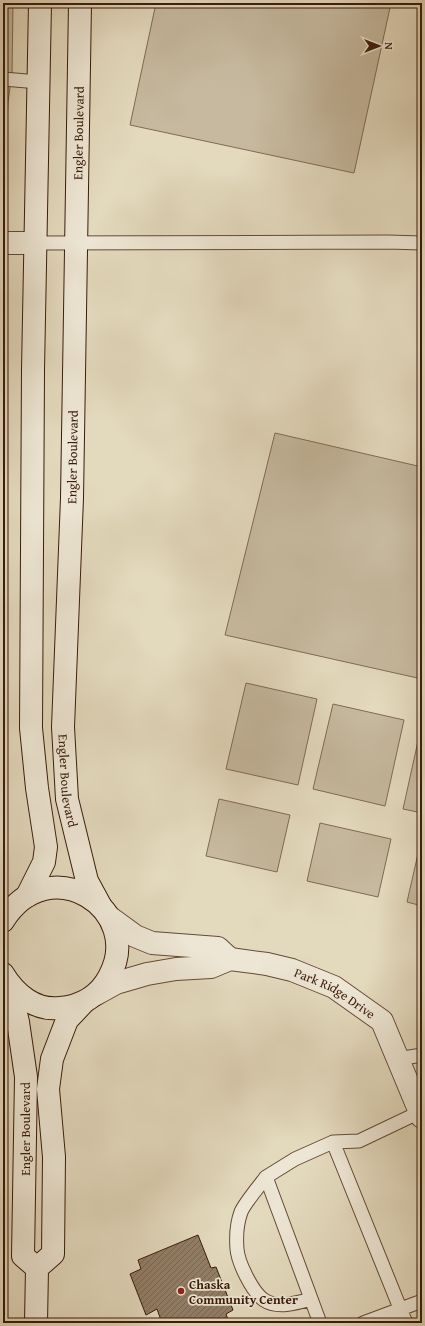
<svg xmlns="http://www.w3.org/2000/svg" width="425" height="1326" viewBox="0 0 425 1326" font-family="'Gentium Book Plus',serif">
  <defs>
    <pattern id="park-crowns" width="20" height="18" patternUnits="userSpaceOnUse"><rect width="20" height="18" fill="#c6b99f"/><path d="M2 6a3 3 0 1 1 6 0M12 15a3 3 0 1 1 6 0" fill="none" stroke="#ab9e88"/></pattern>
    <pattern id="building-hatch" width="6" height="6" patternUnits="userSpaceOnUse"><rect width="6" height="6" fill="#927e67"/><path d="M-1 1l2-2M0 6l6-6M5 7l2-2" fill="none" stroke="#786653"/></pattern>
  </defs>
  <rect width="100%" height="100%" fill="#e3d9bd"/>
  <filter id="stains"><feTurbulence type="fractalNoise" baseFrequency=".005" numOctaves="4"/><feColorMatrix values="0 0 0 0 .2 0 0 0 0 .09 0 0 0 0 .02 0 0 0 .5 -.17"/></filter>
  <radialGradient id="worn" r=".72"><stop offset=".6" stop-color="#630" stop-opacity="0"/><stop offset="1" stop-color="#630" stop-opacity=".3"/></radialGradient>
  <path fill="#c6b99f" stroke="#806a54" d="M156,3H391L354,173L130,125Z
    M275,433L422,467V679L225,635Z
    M246,683L317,699L298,785L226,769Z
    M333,704L404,720L385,806L313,789Z
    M422,723V813L403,809Z
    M219,799L290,815L277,872L206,856Z
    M320,823L391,839L378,897L307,881Z
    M420,845L422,846V906L407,902Z"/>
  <path fill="url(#park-crowns)" stroke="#806a54" d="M3,3H13L12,74L8,102L4,181H3Z"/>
  <path fill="url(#building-hatch)" stroke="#3b1b0a" d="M198,1235L211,1268L216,1267L233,1310L226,1314L229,1323H162L157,1309L146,1315L130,1274L141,1269L138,1260Z"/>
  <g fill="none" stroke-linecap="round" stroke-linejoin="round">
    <defs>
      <path id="service" d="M3,79L39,82
        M37,243L388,242L422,243
        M397,1059L422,1055
        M333,1142L406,1323
        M266,1177C260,1185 244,1204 241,1212C237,1223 236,1237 237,1249C238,1262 252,1292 264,1300C277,1309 297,1303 311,1299
        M320,1323L266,1177L295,1159L333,1142L359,1141L420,1112
        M363,1323L422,1301"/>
      <g id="minor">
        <path d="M3,243H37"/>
        <path d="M109,917L135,936L152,943L218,948L230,959"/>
        <path id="s1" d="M96,994L116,983L147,974L176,969L211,967L230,959L267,964L292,970L334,987L382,1021L422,1117"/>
      </g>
      <g id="secondary">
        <path id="s2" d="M80,3L72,498L63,727L67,799L87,881L100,905"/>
        <path d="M27,896L44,862L46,847L37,788L31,728L33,370L40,3"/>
        <path d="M3,921C49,847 146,910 109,977C99,996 81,1006 60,1008C35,1011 15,994 3,974"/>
        <path d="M9,985L18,1022L26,1077L23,1256L37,1268"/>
        <path d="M36,1323L37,1268L53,1254L54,1157L48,1089L52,1059L67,1020L84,1002"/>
      </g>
    </defs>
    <use href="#service" stroke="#654a37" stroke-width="15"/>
    <use href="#minor" stroke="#654a37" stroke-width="24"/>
    <use href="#secondary" stroke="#3b1b0a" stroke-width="24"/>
    <use href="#service" stroke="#ede6d4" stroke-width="13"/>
    <use href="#minor" stroke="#ede6d4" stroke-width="22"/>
    <use href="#secondary" stroke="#ede6d4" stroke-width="22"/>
  </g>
  <circle fill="#8f2418" stroke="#ede6d4" stroke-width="1.5" cx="181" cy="1291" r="4"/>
  <g text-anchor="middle" stroke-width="3.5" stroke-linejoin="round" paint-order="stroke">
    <g font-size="13" fill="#3b1b0a" stroke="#ede6d4">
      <text transform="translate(78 133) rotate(-89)" y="5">Engler Boulevard</text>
      <text transform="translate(72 457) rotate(-89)" y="5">Engler Boulevard</text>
      <text dy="5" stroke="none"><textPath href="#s2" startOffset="778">Engler Boulevard</textPath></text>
      <text dy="5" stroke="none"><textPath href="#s1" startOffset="252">Park Ridge Drive</textPath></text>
      <text transform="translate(25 1129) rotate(-90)" y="5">Engler Boulevard</text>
    </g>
    <g font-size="13" font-weight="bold" fill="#3b1b0a" stroke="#ede6d4" text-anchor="start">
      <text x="189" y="1289">Chaska<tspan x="189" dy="15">Community Center</tspan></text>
    </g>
  </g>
  <rect width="425" height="1326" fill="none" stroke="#e3d9bd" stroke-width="16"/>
  <rect x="4" y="4" width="417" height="1318" fill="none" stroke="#3b1b0a" stroke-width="2"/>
  <rect x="8" y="8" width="409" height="1310" fill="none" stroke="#3b1b0a"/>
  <g transform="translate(379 46) rotate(90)" stroke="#ede6d4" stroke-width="3" paint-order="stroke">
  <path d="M0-3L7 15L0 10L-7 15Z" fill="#3b1b0a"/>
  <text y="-6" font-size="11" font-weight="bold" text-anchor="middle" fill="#3b1b0a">N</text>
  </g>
  <rect width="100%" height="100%" filter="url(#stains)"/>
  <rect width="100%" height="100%" fill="url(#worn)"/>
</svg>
